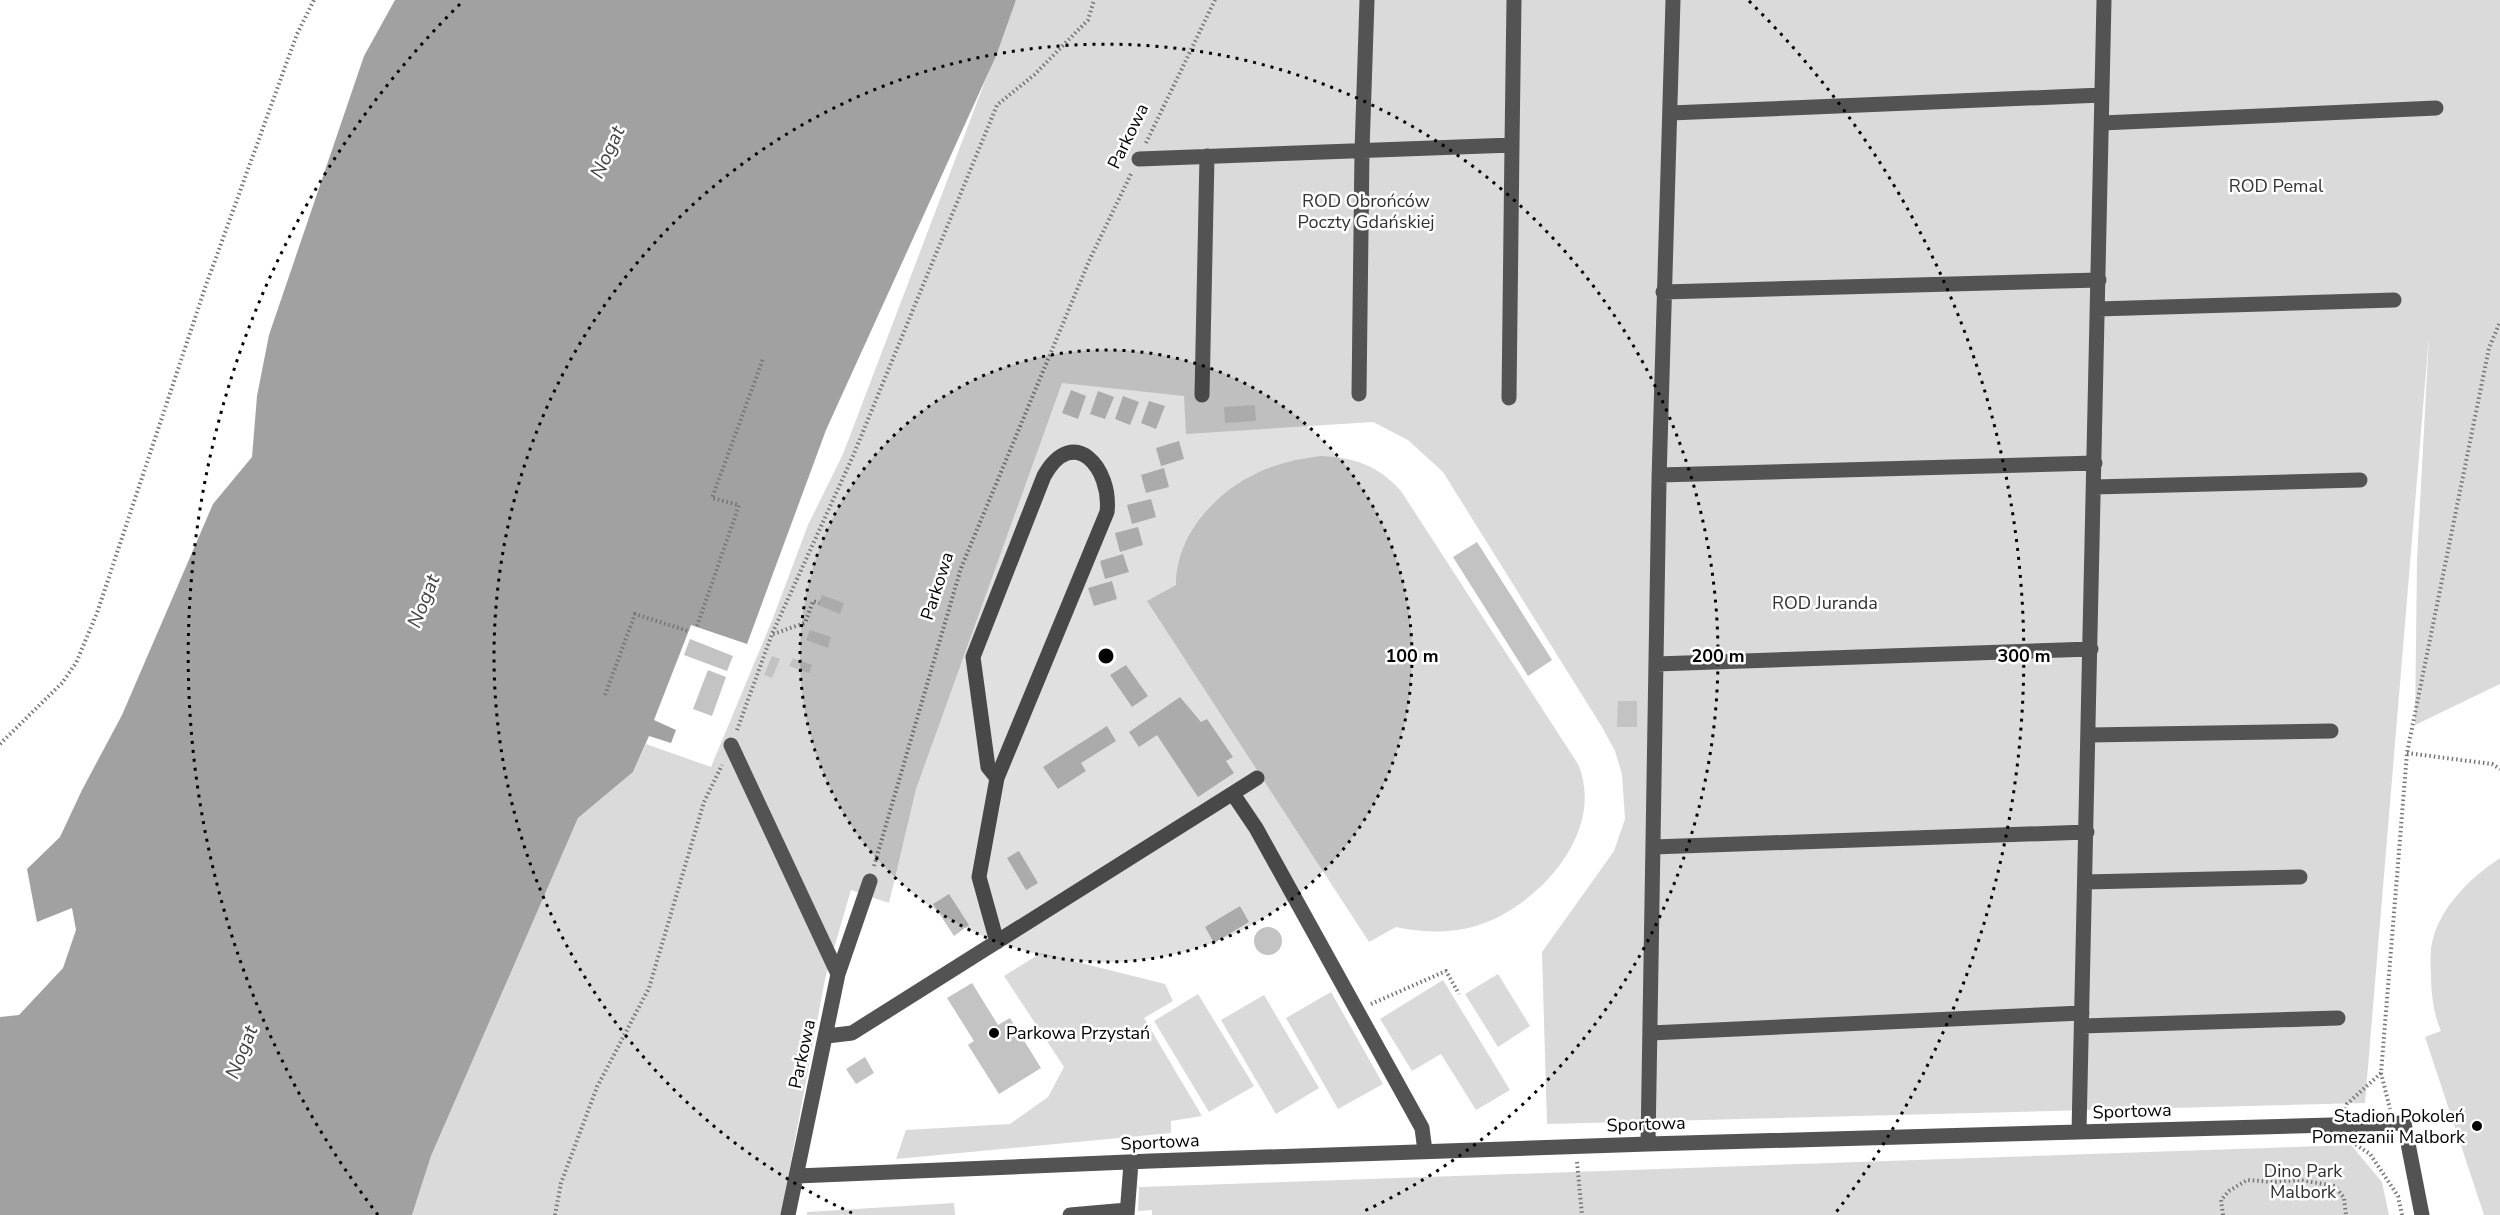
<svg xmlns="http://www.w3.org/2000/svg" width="2500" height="1215" viewBox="0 0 2500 1215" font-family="'Nunito Sans',sans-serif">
  <rect width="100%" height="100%" fill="#fff"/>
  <path fill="#dadada" d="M1016,0H2500V684L2415,725L2417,560L2429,336L2365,1103L1547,1124L1542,952L1614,851L1625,819L1622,774L1615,751L1602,727L1443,472L1408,440L1373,422L1186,434L1184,396L1062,383L916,789L889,903L851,890L825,979L781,1215H412L431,1156L578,818L633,772L646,744L711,767L773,618L808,525L843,454Z
    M1320,456C1353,457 1378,465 1401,491L1578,764C1606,830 1542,902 1482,924C1453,934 1425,933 1396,927L1369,942L1147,601L1176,585C1176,525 1232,475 1288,462C1298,459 1309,458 1320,456Z
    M2500,858V1215H2484L2425,1037L2441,1031C2434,1015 2432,999 2431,981C2431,971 2430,959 2431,949C2436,910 2470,878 2500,858Z
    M1041,953L1165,984L1173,1001L1144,1018L1202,1116L1171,1121V1133L896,1159L906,1130L1010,1124L1048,1097L1064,1067L1004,976Z
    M1498,974L1530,1026L1498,1047L1465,994Z
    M1443,980L1510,1090L1476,1110L1441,1054L1412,1071L1380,1019Z
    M1331,992L1383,1084L1338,1109L1286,1018Z
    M1198,994L1254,1086L1209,1112L1154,1021Z
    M1264,995L1319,1088L1276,1114L1221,1020Z
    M2351,1145L2382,1182L2389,1215H1152V1210L1138,1211L1139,1187Z
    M954,1203L955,1215H807V1212Z"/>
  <path fill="#a1a1a1" d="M395,0H1016L996,56L826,430L747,644L691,625L654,720L676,730L671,743L649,736L633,772L578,818L431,1156L412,1215H0V1017L19,1015L63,968L76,930L72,908L37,922L27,869L60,837L82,790L122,715L213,504L252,457L257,396L269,335L364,56Z"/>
  <path fill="#c3c3c3" d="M1071,390L1086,396L1078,419L1062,413Z
    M1098,391L1114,397L1105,419L1090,414Z
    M1123,396L1139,402L1130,425L1115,419Z
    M1149,401L1165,406L1156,429L1141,423Z
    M1255,405L1256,421L1225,423L1224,407Z
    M1179,441L1184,459L1161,466L1156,448Z
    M1164,468L1169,487L1146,493L1141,475Z
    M1151,499L1156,517L1132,524L1127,505Z
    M1138,527L1143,545L1120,552L1115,533Z
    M1477,542L1552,660L1528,676L1453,557Z
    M1123,554L1129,572L1105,579L1100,561Z
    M1112,581L1117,599L1094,606L1088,588Z
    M822,595L844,603L840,614L818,605Z
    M810,630L831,637L828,648L806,640Z
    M690,639L733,656L727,671L684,655Z
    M772,656L780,659L772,678L764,675Z
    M793,658L812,665L809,673L789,666Z
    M1126,665L1148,696L1132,707L1110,675Z
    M708,670L726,677L712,716L693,709Z
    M1180,697L1201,722L1207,719L1233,757L1226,761L1234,773L1198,797L1157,735L1139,747L1129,732Z
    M1618,701H1637V727H1617Z
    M1107,726L1116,741L1081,763L1086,771L1058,789L1043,767Z
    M1019,851L1038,883L1026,890L1007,858Z
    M949,894L969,925L954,936L933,904Z
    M1240,906L1249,922L1214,943L1205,927Z
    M1254 941a14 14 0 1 1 28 0a14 14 0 1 1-28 0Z
    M972,983L998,1025L1010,1018L1041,1068L999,1094L968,1045L974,1041L947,998Z
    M865,1057L874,1073L856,1084L846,1069Z"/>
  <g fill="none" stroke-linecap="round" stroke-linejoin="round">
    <path stroke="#757575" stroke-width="4" stroke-dasharray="1.5 3" stroke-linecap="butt" d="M1146,143L1215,0
      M697,626L739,505L712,498L763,359
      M773,634L805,623L813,601L819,603
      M605,695L635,614L688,631
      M737,730L772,634L853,456L997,105L1034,75L1088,20L1094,0
      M0,744L62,683L76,663L97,613L205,288L297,34L314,0
      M2407,753L2492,764L2500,769
      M874,866L961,568L1089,261L1131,174
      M1371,1004L1446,971L1459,994
      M2381,1073L2390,1109
      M2346,1109L2347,1104L2381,1073L2407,753L2489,348L2500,322
      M2352,1142L2370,1154L2398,1196L2402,1215
      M1577,1162L1582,1215
      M555,1215L561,1183L597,1087L649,988L704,802L722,765
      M2223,1215L2221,1200L2229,1191L2247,1180L2274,1182L2300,1180L2335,1186L2344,1198L2346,1215"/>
    <path stroke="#535353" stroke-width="15" d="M1670,113L2102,95
      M2102,123L2436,108
      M1139,159L1512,145L1514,0
      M1663,292L2099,280
      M2098,309L2394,300
      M1359,394L1362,151L1367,0
      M1202,395L1207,156
      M1509,398L1512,145
      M1659,475L2095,463
      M2094,487L2360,480
      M1656,664L2091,649
      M2089,735L2331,731
      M731,745L838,974
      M997,778L988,767L973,657L1044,476C1074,423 1112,469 1107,512L997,778L979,877L997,942
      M1233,794L1256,828L1422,1128L1425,1151
      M1653,847L2087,832
      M2085,882L2300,877
      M2082,1026L2338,1018
      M1650,1033L2082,1013
      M827,1036L852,1033L1257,778
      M2079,1132L2104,0
      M1648,1144L1659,480L1673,0
      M797,1176L1151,1161L1648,1144L2404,1123L2422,1215
      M788,1215L838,974L870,881
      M1070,1215L1127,1210
      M1127,1215L1131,1163"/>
  </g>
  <circle cx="1106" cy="656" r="306" fill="#000" fill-opacity=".12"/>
  <g fill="none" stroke="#000" stroke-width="3" stroke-dasharray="3 6">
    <circle cx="1106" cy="656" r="306"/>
    <path d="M852 1213A612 612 0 1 1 1360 1213"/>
    <path d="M378 1215A918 918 0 0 1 463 1M1749 1A918 918 0 0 1 1834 1215"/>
  </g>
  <g fill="#000" stroke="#fff" stroke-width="2">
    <circle cx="994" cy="1033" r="6"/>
    <circle cx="2477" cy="1126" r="6"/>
  </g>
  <g text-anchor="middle" stroke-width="5" stroke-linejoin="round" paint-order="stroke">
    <g font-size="18" fill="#000" stroke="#fff">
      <text transform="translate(1128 136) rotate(-64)" y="6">Parkowa</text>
      <text transform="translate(937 586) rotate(-72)" y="6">Parkowa</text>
      <text transform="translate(802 1054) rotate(-78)" y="6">Parkowa</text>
      <text transform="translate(2132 1111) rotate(-2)" y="6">Sportowa</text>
      <text transform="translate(1646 1124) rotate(-2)" y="6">Sportowa</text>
      <text transform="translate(1160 1142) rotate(-3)" y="6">Sportowa</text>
    </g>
    <g font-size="18" fill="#313131" stroke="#fff">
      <text x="2276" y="192">ROD Pemal</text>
      <text x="1366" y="207">ROD Obrońców<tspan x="1366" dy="21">Poczty Gdańskiej</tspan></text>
      <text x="1825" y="609">ROD Juranda</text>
      <text x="2303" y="1177">Dino Park<tspan x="2303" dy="21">Malbork</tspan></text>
    </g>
    <g font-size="18" fill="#000" stroke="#fff" text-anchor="start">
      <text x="1006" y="1039">Parkowa Przystań</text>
      <text x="2465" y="1122" text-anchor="end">Stadion Pokoleń<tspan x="2465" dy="21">Pomezanii Malbork</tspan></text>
    </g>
    <g font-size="20" font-style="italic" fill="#424242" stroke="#fff">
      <text transform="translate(607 152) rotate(-65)" y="7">Nogat</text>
      <text transform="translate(423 601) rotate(-68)" y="7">Nogat</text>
      <text transform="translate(241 1052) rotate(-68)" y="7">Nogat</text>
    </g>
  </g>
  <circle cx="1106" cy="656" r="9" fill="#000" stroke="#fff" stroke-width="3"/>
  <g font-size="18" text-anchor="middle" font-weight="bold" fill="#000" stroke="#fff" stroke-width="5" stroke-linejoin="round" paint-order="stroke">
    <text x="1412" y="662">100 m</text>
    <text x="1718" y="662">200 m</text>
    <text x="2024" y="662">300 m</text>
  </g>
</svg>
